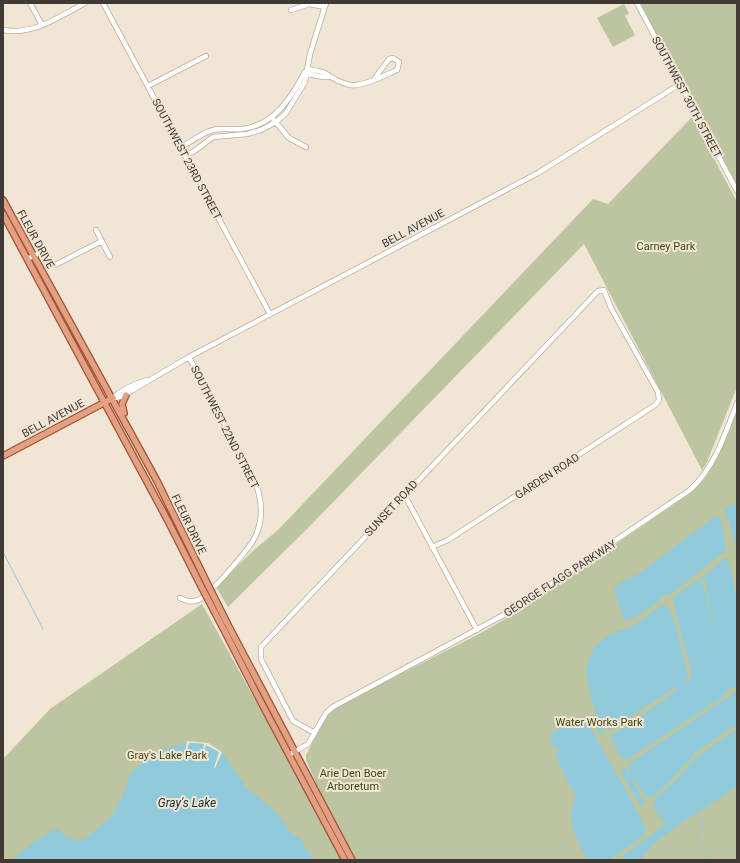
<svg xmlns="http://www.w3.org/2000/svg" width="740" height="863" viewBox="0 0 740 863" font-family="Roboto,sans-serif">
  <rect width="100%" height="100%" fill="#f1e6d5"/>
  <path fill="#bcc5a0" d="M637,3H737V185Z
    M624,4L629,13L625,16L635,35L613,47L597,18Z
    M692,117L737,202V387L707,462L702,470L584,244L308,528L228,607L216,587L254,550L278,530L593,199L608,204Z
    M737,408V860H355L322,797L306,760V755L327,714L336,707L481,633L520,610L692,492C716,470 725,438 737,408Z
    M202,604L283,750L342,860H3V759L50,709Z"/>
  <path fill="#90cadb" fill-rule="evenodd" d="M735,503H737V542L735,543L725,509Z
    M717,515L721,520L726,550L675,591L668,595L665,594C656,605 643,612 629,620L623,618L614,589L624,580L637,575Z
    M726,557L730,562L727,565C740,570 737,668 737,686L730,689L728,688L726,693L720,699L628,759H624L619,755L610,736L659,704L678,688H674L611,730L606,728L600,722L605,732L600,735L591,720L593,716H597C585,681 576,650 617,631C621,629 625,630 629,628C641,622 652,611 664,604C676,612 684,661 688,676L684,684C691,682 691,676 691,670C688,654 672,608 674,596L708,573ZM707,579L706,587L719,651L705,591L701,583L702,580Z
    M737,691V724L696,752L674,777L655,795L651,798L645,795L629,773L645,803L641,807L620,771L625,768L629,773V764Z
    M583,717L585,718L640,816L646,830L641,838L608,860H588C581,850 569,826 571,813C572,806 575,798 576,792L572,791C570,785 555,757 556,754C557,752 558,751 559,748L553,747L550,735L561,727Z
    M737,729V786C712,806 655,834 641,860H618L669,821L664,823L653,807L654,801L658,796L676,780L695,758Z
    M193,742L210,746L222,752L246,787L277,813L290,832L301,839L313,860H13L28,846L54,830L58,829C64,836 76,843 85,839L113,815L125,790L128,778L135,769L150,757L171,747Z"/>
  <path fill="#f1e6d5" d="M187,741L208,743L222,752L215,768H214L219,752L206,745L204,750L208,751L204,752L207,754H204L205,758L202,759L204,761L197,758H199L198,755L200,754L198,752H201V751L199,749H203L204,744L197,743H189L185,759H184Z"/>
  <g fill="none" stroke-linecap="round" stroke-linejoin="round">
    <path stroke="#90cadb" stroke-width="1" d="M3,552L43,629
      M697,814L704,822L696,838L712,860"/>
    <defs>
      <path id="minor" d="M30,3L42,25
        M103,3L270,314
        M637,3L737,191
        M291,10L309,4L325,7
        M3,30C33,36 60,16 85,3
        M307,69C312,70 320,71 325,73C332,78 341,83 350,85C363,87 385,75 397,70L399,62L393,58L389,59L375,78
        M304,73L323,77H328
        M148,86L206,56
        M274,120L289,138L306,147
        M180,147C192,142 201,133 213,130C222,128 232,130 241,129C274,126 291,98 305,72
        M185,155L193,152L213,137L247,134L261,130L276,122L286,113L305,82L310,54L326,3
        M96,230L110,257
        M27,259L42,252L46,253L53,265H55L102,241
        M113,398L121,397L189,357L538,173L680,84
        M113,398C122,389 134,384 147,380
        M404,494L477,630
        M180,598C186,601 192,603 198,600C210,595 251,547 256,535C263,519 262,501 256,484L189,357
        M315,733L293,721L261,659V647L598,291L604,290L611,308L658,392L659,400L655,405L448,540L432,547
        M289,755L308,744L326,713L333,707L511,611L690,490C715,467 725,434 737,403"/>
      <path id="major" d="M3,200L157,481L207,583
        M3,214L167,519L202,588
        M124,413L122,404L126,395
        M3,456L113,398
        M227,623L352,860
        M223,628L263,706L345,860"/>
    </defs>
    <use href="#minor" stroke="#b9ae9e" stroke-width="6"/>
    <use href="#major" stroke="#9e5333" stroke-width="8"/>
    <use href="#minor" stroke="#fff" stroke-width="4.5"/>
    <use href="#major" stroke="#e3a084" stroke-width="5.5"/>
    <defs>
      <path id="major-bridge" d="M207,583L227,623
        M202,588L223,628"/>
    </defs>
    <use href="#major-bridge" stroke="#9e5333" stroke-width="8" stroke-linecap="butt"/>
    <use href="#major-bridge" stroke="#e3a084" stroke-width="5.5"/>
  </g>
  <g text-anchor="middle" stroke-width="4" stroke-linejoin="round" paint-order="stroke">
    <g font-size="11" fill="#3f3b34" stroke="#f1e6d5">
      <text transform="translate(687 97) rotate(62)" y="4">SOUTHWEST 30TH STREET</text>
      <text transform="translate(187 159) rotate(62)" y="4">SOUTHWEST 23RD STREET</text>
      <text transform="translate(413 228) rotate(-28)" y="4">BELL AVENUE</text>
      <text transform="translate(36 239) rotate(61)" y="4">FLEUR DRIVE</text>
      <text transform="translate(53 418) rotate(-28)" y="4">BELL AVENUE</text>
      <text transform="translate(225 427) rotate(63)" y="4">SOUTHWEST 22ND STREET</text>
      <text transform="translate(547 476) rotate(-33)" y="4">GARDEN ROAD</text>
      <text transform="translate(391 508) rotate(-47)" y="4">SUNSET ROAD</text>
      <text transform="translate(189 524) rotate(64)" y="4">FLEUR DRIVE</text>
      <text transform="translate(560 578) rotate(-33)" y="4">GEORGE FLAGG PARKWAY</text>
    </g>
    <g font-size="11" fill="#3c450f" stroke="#f1e6d5">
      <text x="666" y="250">Carney Park</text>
      <text x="599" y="726">Water Works Park</text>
      <text x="167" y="759">Gray's Lake Park</text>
      <text x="353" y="777">Arie Den Boer<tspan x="353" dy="13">Arboretum</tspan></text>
    </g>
    <g font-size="12" font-style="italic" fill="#112e36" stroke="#f1e6d5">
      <text x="187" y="807">Gray's Lake</text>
    </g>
  </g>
  <rect width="740" height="863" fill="none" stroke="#3f3b34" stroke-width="8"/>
</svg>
